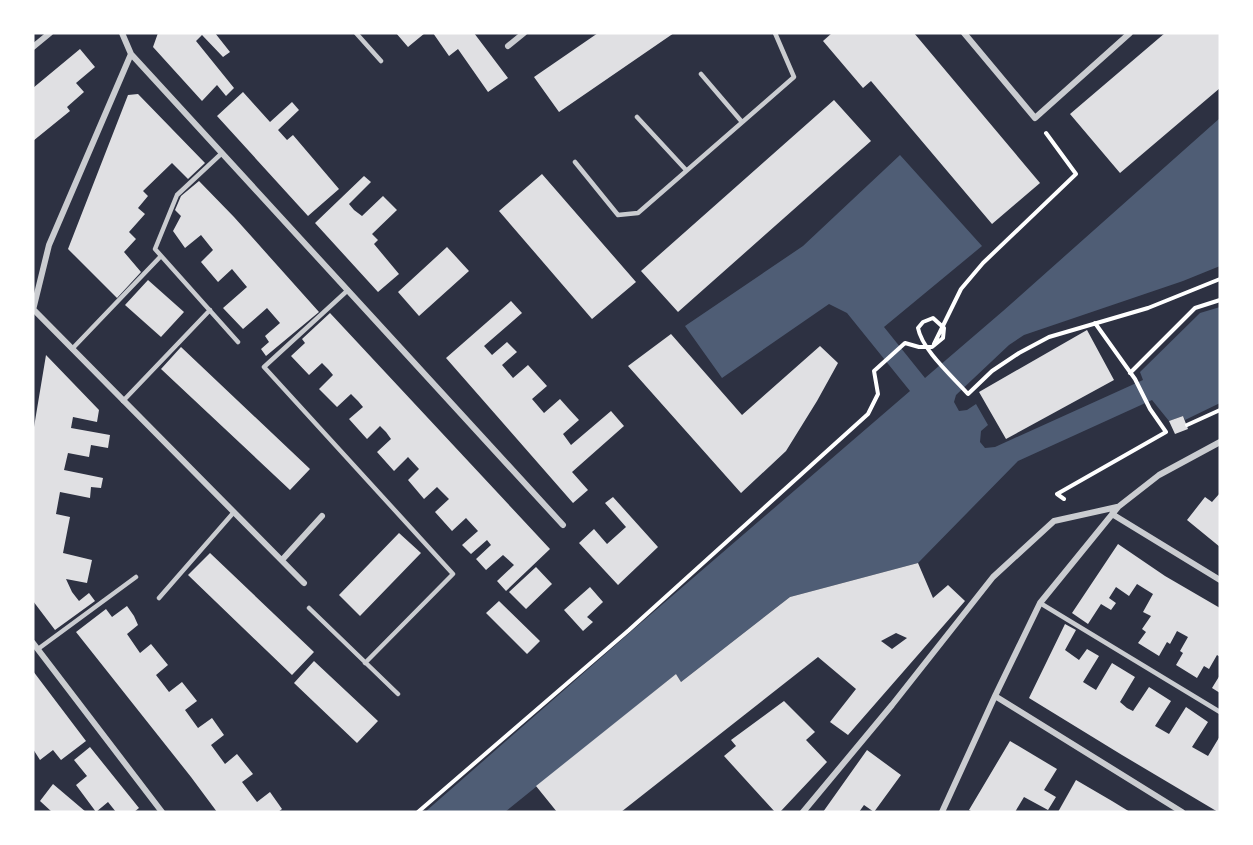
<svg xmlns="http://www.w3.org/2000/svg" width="1253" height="845" viewBox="0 0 1253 845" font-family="Karla,sans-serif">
  <rect width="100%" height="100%" fill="#2d3142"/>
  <path fill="#4f5d75" d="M1220,118V266L1183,281L1024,335L1009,345L956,395L954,402L959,411L967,410L976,404L988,425L981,431L980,442L985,448L995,447L1143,380L1140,372L1200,313L1220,307V403L1185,420L1183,416L1169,421L1152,400L1018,461L918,563L790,597L681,682L676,674L505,812H425L635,628L910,391L847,313L829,304L722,378L685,326L803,246L900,155L982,246L884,327L925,378L1003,311Z"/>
  <path fill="#e0e0e3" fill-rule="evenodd" d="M158,33H215L230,52L223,57L202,35L196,41L234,88L226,96L217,85L202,101L153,47Z
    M396,33H425L408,47Z
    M433,33H474L508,78L488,92L458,49L449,56Z
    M598,33H674L559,112L534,77Z
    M832,33H914L1040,183L992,224L871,81L863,88L823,41Z
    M1165,33H1220V88L1120,173L1070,114Z
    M80,49L95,67L76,83L84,92L67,107L70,111L33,141V88Z
    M243,92L270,122L292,102L299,110L278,130L287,140L293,135L339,189L308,216L217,116Z
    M138,94L205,163L188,179L172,163L143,191L148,196L138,208L145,214L129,232L136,239L124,252L141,272L117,298L68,249L128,95Z
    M834,100L871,141L678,312L641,271Z
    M542,174L636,282L592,319L499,211Z
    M364,176L371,182L349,204L354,210L362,216L383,196L397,210L372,234L378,240L374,244L399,274L378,292L315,223Z
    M199,181L234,217L319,312L266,356L261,349L269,342L265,336L280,323L267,308L243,329L223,308L247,287L232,269L218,282L201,262L213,250L201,235L185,248L173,231L181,216L175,210L181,196Z
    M447,247L469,271L419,316L398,292Z
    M148,280L184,312L161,337L125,305Z
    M511,301L522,313L484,346L492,355L507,342L517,352L502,365L513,378L528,365L547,386L532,399L544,413L560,399L568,408L579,420L563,434L571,445L611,411L624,426L572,472L588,490L573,503L446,358Z
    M330,313L550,549L506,591L497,581L514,565L503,555L486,570L476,559L491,545L487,540L471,554L462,545L478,531L466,518L452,531L435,512L449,499L437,487L424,499L408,480L419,469L408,457L394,471L377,452L391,439L386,432L380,426L367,439L349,419L363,407L358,401L351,394L337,407L319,389L333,375L328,369L322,363L309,375L291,356L305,343L302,339Z
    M1087,330L1114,380L1006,439L979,392Z
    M671,334L742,415L820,346L838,363L817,401L786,451L741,493L628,366Z
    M181,347L310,469L290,490L161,369Z
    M46,355L99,410L97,422L73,417L71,428L110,435L108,448L91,445L89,457L68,453L64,470L103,478L101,488L91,487L90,498L60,492L56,514L70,517L63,553L92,560L87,583L66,579L72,592L79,601L89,593L95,601L55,630L33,601V433Z
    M1183,416L1188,429L1175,434L1169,421Z
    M1220,493V547L1187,520L1205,497L1212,502Z
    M613,497L658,547L618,585L579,543L594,529L607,544L626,527L605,503Z
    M399,533L421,553L360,616L339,595Z
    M1118,544L1165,576L1220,608V657L1217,655L1209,669L1204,666L1197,678L1176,665L1183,653L1180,651L1188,637L1177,631L1170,644L1167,642L1159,656L1138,643L1146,632L1142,629L1151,616L1143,612L1153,594L1137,584L1129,596L1116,587L1109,598L1116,603L1111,610L1101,604L1088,624L1072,613Z
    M210,553L314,652L292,675L188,575Z
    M918,563L933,598L948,585L965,601L848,735L830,722L856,689L818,657L621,812H557L536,786L676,674L681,682L790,597ZM896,633L907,638L892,649L881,641Z
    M536,567L552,584L526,609L509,592Z
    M590,587L603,602L587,617L593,622L583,631L564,610Z
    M499,601L540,641L527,654L486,613Z
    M127,606L134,616L138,625L127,634L140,653L151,644L168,665L156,675L169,692L182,682L197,701L185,710L198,728L212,718L224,735L211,745L225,764L237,754L253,774L242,782L257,802L270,792L282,809L278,812H217L191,777L76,632L106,609L112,617Z
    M1065,624L1076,630L1065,650L1079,660L1087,649L1099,656L1083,682L1096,690L1112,663L1135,677L1120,702L1127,708L1133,711L1149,687L1171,701L1155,726L1169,734L1186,707L1208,722L1192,747L1208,756L1220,736V812H1218L1122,755L1029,698Z
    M314,661L378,721L357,743L294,683Z
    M33,671L86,741L61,760L53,750L40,760L33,749Z
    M1220,675V693L1212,688Z
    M784,701L815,732L806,740L827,762L780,812H775L724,756L736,746L731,740Z
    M1010,741L1057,769L1044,790L1056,797L1048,810L1024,797L1015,812H973L969,810Z
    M90,747L139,808L134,812H116L108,802L96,812L76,785L87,776L74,760Z
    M867,750L901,775L874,812L864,805L859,812H823Z
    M1076,780L1112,801L1130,812H1058Z
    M53,784L86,812H52L40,801Z"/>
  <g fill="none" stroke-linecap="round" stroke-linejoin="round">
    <path stroke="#fff" stroke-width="4" d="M934,344L961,289L983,263L1076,174L1046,133
      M1130,373L1195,308L1220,300
      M1187,425L1220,410
      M1064,499L1057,494L1166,432L1150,409L1135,379L1095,323
      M418,812L629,630L868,414L878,394L874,371L905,343L919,347H932L943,338L944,328L933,318L923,322L918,328C922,350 953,377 968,394L992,371L1019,353L1049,337L1148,308L1220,279"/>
    <path stroke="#caccd0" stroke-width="4.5" d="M356,33L381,61
      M701,74L742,122
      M637,117L686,170
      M222,153L177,195L155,249L238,342
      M575,162L618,215L638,213L794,77L775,33
      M348,290L264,367L453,574L365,663
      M72,349L161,256
      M123,401L210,310
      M159,598L234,512
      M1040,603L1220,712
      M309,608L398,694
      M38,649L136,577"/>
    <path stroke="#caccd0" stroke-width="6" d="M964,33L1035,118L1130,33
      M508,46L524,33
      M33,47L50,33
      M131,54L563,525
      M33,309L304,583
      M33,310L49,245L131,54L122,33
      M1112,514L1220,580
      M282,560L322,516
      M33,643L162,812
      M995,696L1182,812
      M803,812L892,705L993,577L1054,521L1117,507
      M942,812L995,696L1040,603L1118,507L1159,475L1220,442"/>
  </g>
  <rect width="1253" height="845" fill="none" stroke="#ffffff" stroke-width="69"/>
</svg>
